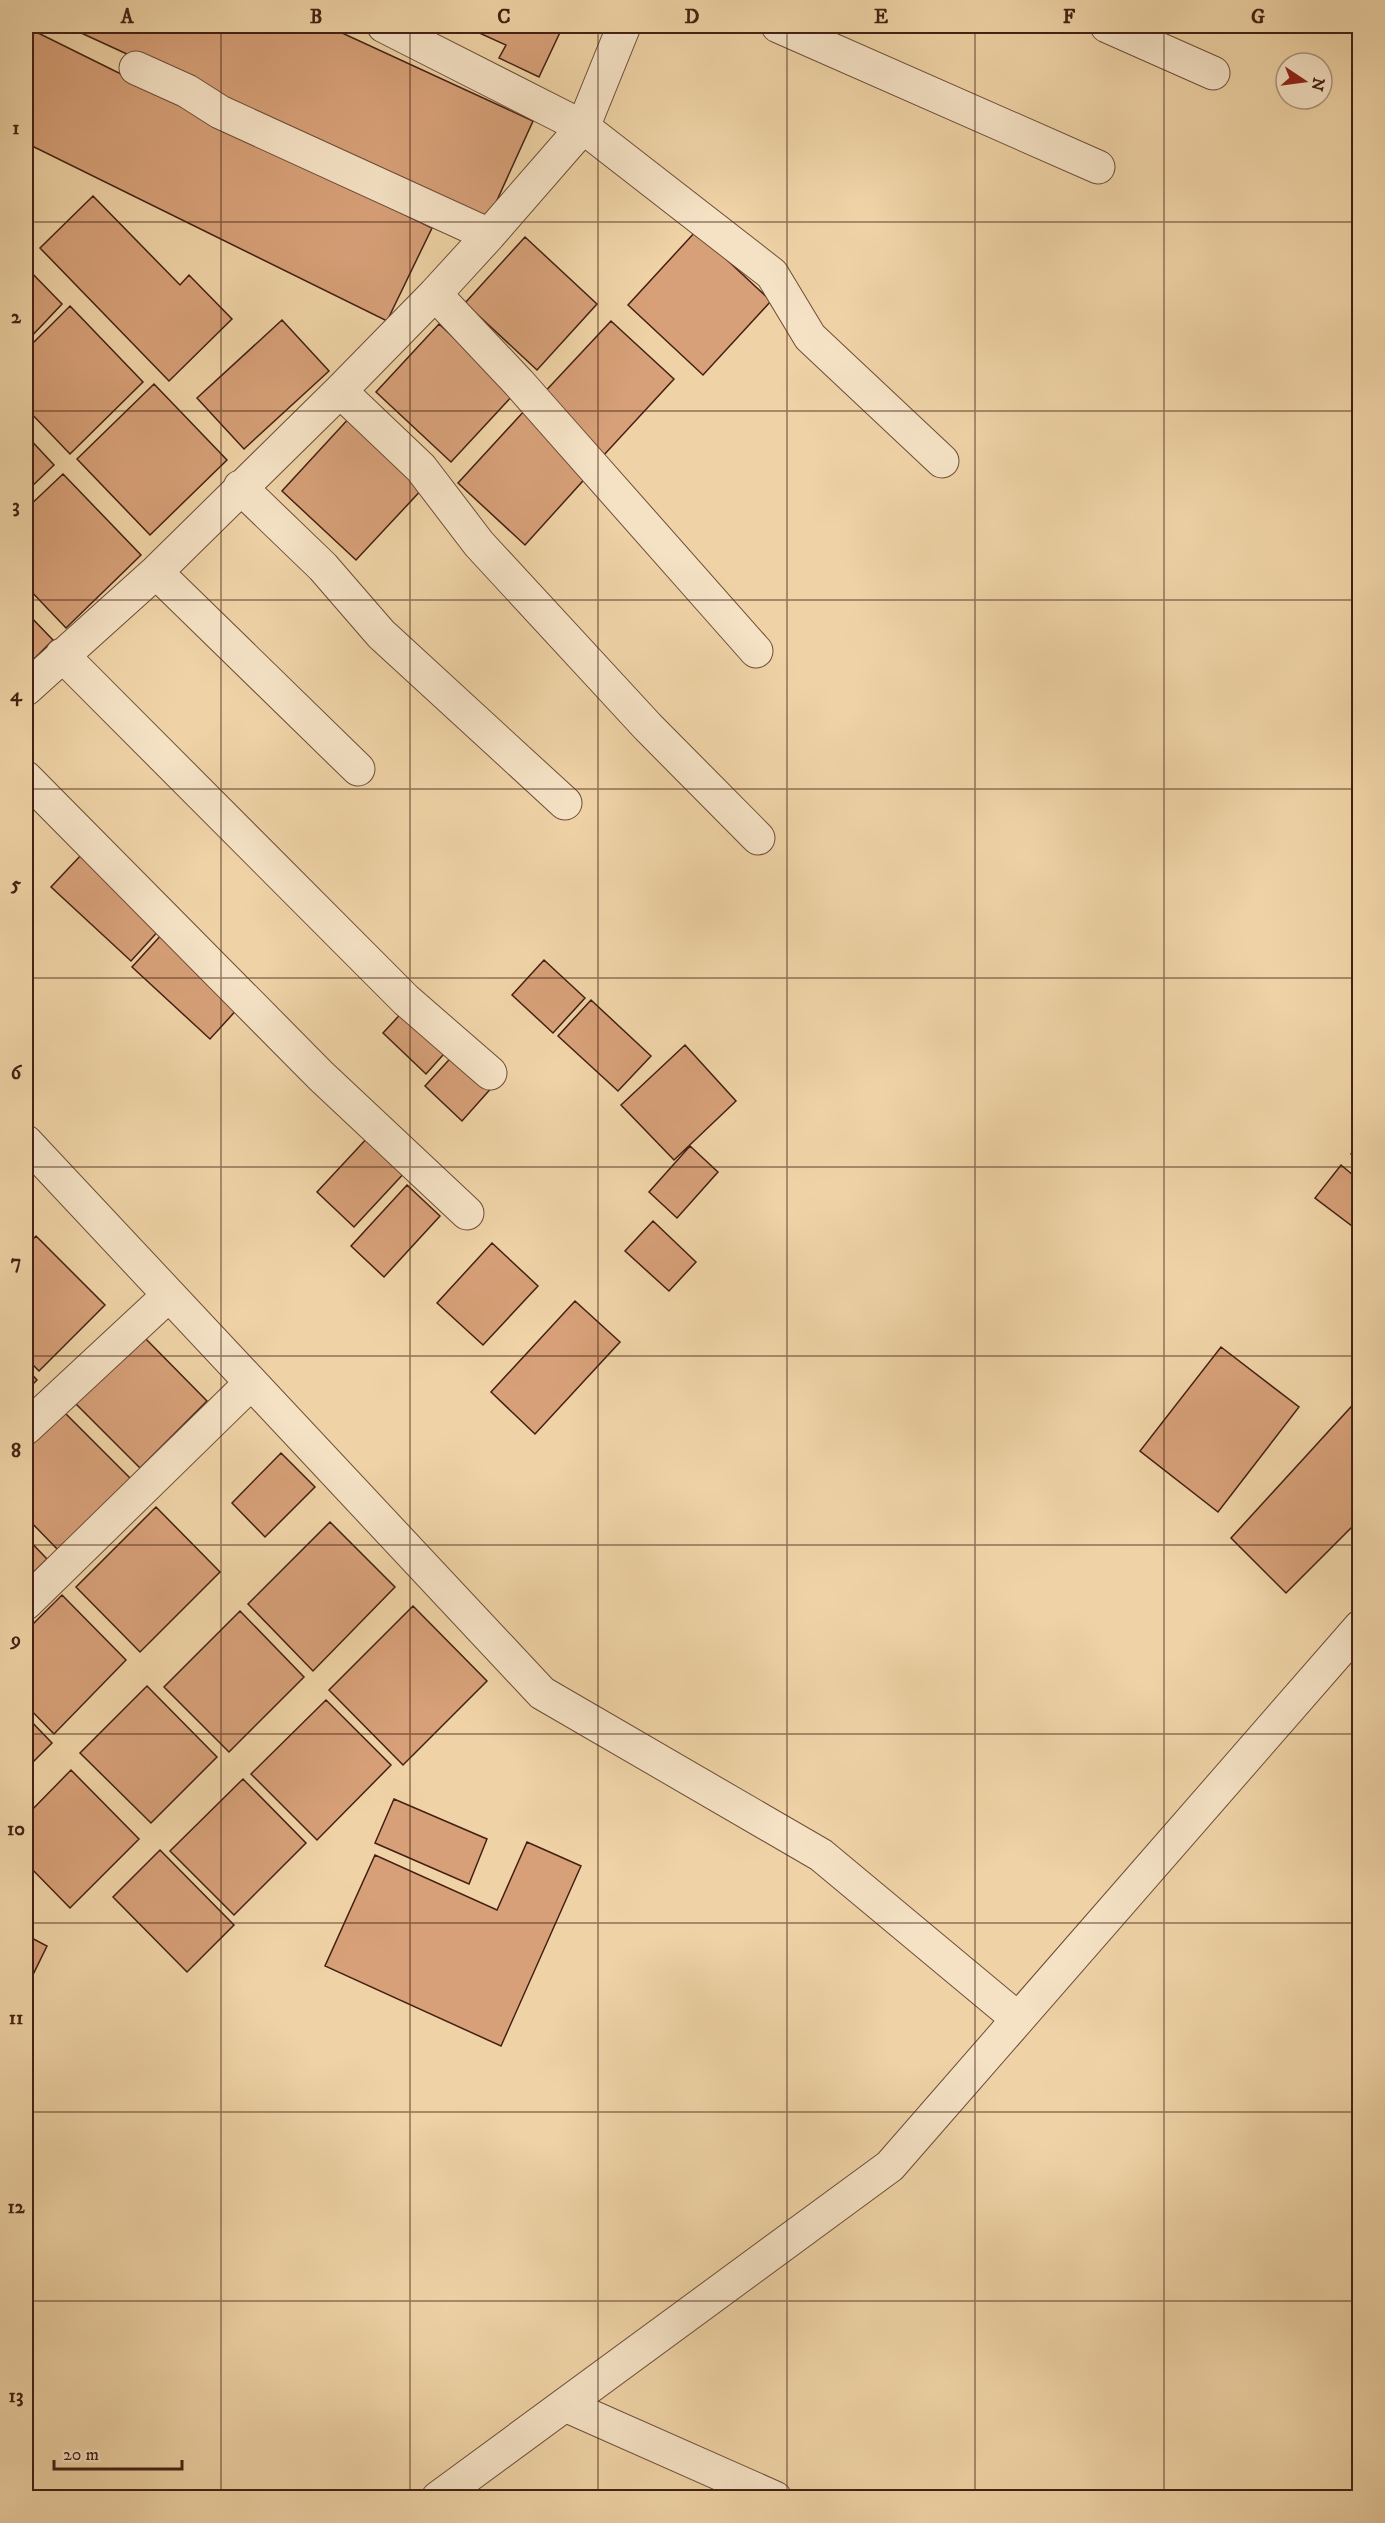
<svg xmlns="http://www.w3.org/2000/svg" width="1385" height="2523" viewBox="0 0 1385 2523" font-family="'IM FELL DW Pica',serif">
  <rect width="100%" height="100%" fill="#efd3a6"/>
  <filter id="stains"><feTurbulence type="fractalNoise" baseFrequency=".00333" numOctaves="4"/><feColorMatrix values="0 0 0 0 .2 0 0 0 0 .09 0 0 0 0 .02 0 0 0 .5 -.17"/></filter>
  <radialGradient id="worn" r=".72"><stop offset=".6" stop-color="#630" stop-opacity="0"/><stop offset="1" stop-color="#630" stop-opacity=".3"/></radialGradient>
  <path fill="#d7a078" stroke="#432013" stroke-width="1.5" d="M66,26H327L533,121L488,220Z
    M464,26H563L539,77L499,58L506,45Z
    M26,27L432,228L387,321L26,143Z
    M93,196L180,285L189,275L232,319L169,381L40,248Z
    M696,231L771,301L703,375L628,305Z
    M525,237L597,304L537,370L465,303Z
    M26,267L62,304L26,342Z
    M70,306L143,382L70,454L26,408V350Z
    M282,320L329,371L244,449L197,398Z
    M611,321L674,379L603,456L540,397Z
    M439,324L514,394L451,462L376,392Z
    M154,384L227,460L150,535L77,459Z
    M525,410L591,472L525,545L458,483Z
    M351,416L426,485L356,560L282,491Z
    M26,435L54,465L26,492Z
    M63,474L141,555L66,628L26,586V509Z
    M26,612L53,640L26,667Z
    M82,854L161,928L131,961L51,887Z
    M163,933L241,1005L210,1039L132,967Z
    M544,960L585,998L553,1033L512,995Z
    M591,1000L651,1056L618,1091L558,1036Z
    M408,1006L451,1046L426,1074L383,1033Z
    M685,1045L736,1101L674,1160L621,1105Z
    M457,1051L494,1085L462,1121L425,1086Z
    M370,1135L407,1170L354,1227L317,1192Z
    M1360,1143V1161L1351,1154Z
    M690,1146L718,1172L677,1218L649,1192Z
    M1341,1165L1353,1175L1360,1168V1232L1315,1198Z
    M407,1185L440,1216L384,1277L351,1246Z
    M653,1221L696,1262L669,1291L625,1251Z
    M36,1236L105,1305L39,1371L26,1358V1246Z
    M492,1243L538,1286L483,1345L437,1303Z
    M575,1301L620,1342L535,1434L491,1392Z
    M142,1335L207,1401L140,1468L74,1402Z
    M1221,1347L1299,1407L1218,1512L1140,1451Z
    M26,1368L37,1380L26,1391Z
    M1360,1397V1519L1286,1593L1231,1538Z
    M63,1411L132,1480L60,1552L26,1517V1449Z
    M281,1453L315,1487L265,1537L232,1503Z
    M156,1507L220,1572L140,1652L76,1587Z
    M330,1522L395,1587L313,1671L248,1604Z
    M26,1537L47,1559L26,1580Z
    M62,1595L126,1660L54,1734L26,1705V1631Z
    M413,1606L487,1681L403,1765L329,1690Z
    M240,1611L304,1677L229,1752L164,1687Z
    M147,1686L217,1757L151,1823L80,1753Z
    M326,1700L391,1765L317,1840L251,1774Z
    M26,1716L52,1743L26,1769Z
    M71,1770L139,1839L70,1908L26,1863V1816Z
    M243,1779L306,1843L234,1915L170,1851Z
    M394,1799L487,1839L469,1884L375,1843Z
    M527,1842L581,1866L501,2046L325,1966L375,1855L497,1910Z
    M160,1850L234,1925L187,1972L113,1897Z
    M26,1935L47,1946L26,1989Z"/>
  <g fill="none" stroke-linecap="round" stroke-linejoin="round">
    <defs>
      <path id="minor" d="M384,26L583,127L772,274L810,337L942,461
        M778,26L1098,167
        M1107,26L1213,73
        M136,68L187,91L220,112L489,235
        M435,294L519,383L756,651
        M340,391L421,468L479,544L648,727L758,838
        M240,487L323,567L381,634L565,803
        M156,572L358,769
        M62,655L406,1000L490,1073
        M26,689L156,572L340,391L435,294L489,235L583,127L624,26
        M26,778L321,1076L467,1213
        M26,1142L542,1693L821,1855L1018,2019
        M26,1428L169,1295
        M26,1603L251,1383
        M565,2405L775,2498
        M438,2498L890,2166L1360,1627"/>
    </defs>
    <use href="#minor" stroke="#6e4d38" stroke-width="35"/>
    <use href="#minor" stroke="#f5e2c5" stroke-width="33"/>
  </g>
  <path fill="none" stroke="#432013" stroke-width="1.5" stroke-opacity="0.55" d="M221,26V2498M410,26V2498M598,26V2498M787,26V2498M975,26V2498M1164,26V2498M26,222H1360M26,411H1360M26,600H1360M26,789H1360M26,978H1360M26,1167H1360M26,1356H1360M26,1545H1360M26,1734H1360M26,1923H1360M26,2112H1360M26,2301H1360"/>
  <rect width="1385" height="2523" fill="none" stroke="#efd3a6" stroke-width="66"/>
  <g transform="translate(1304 81) rotate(103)"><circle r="28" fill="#f5e2c5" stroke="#ae947e" stroke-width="1.5"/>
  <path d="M0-4.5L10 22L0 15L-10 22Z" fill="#8f2418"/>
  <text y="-9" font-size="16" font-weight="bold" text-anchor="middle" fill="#432013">N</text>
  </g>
  <path d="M54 2460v9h128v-9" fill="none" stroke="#432013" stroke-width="3"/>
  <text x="63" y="2460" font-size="18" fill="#432013" stroke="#f5e2c5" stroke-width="4.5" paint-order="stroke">20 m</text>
  <rect x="33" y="33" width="1319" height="2457" fill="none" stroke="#432013" stroke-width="2"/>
  <g font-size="20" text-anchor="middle" font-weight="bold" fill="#432013">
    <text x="127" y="23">A</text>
    <text x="316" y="23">B</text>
    <text x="504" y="23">C</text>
    <text x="692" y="23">D</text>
    <text x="881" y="23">E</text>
    <text x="1069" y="23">F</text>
    <text x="1258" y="23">G</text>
    <text x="16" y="134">1</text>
    <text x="16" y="323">2</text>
    <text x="16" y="512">3</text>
    <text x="16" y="701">4</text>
    <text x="16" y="890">5</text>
    <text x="16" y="1079">6</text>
    <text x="16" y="1268">7</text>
    <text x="16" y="1457">8</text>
    <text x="16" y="1646">9</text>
    <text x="16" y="1835">10</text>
    <text x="16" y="2024">11</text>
    <text x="16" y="2213">12</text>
    <text x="16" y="2402">13</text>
  </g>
  <rect width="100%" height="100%" filter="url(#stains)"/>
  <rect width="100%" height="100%" fill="url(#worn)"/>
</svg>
